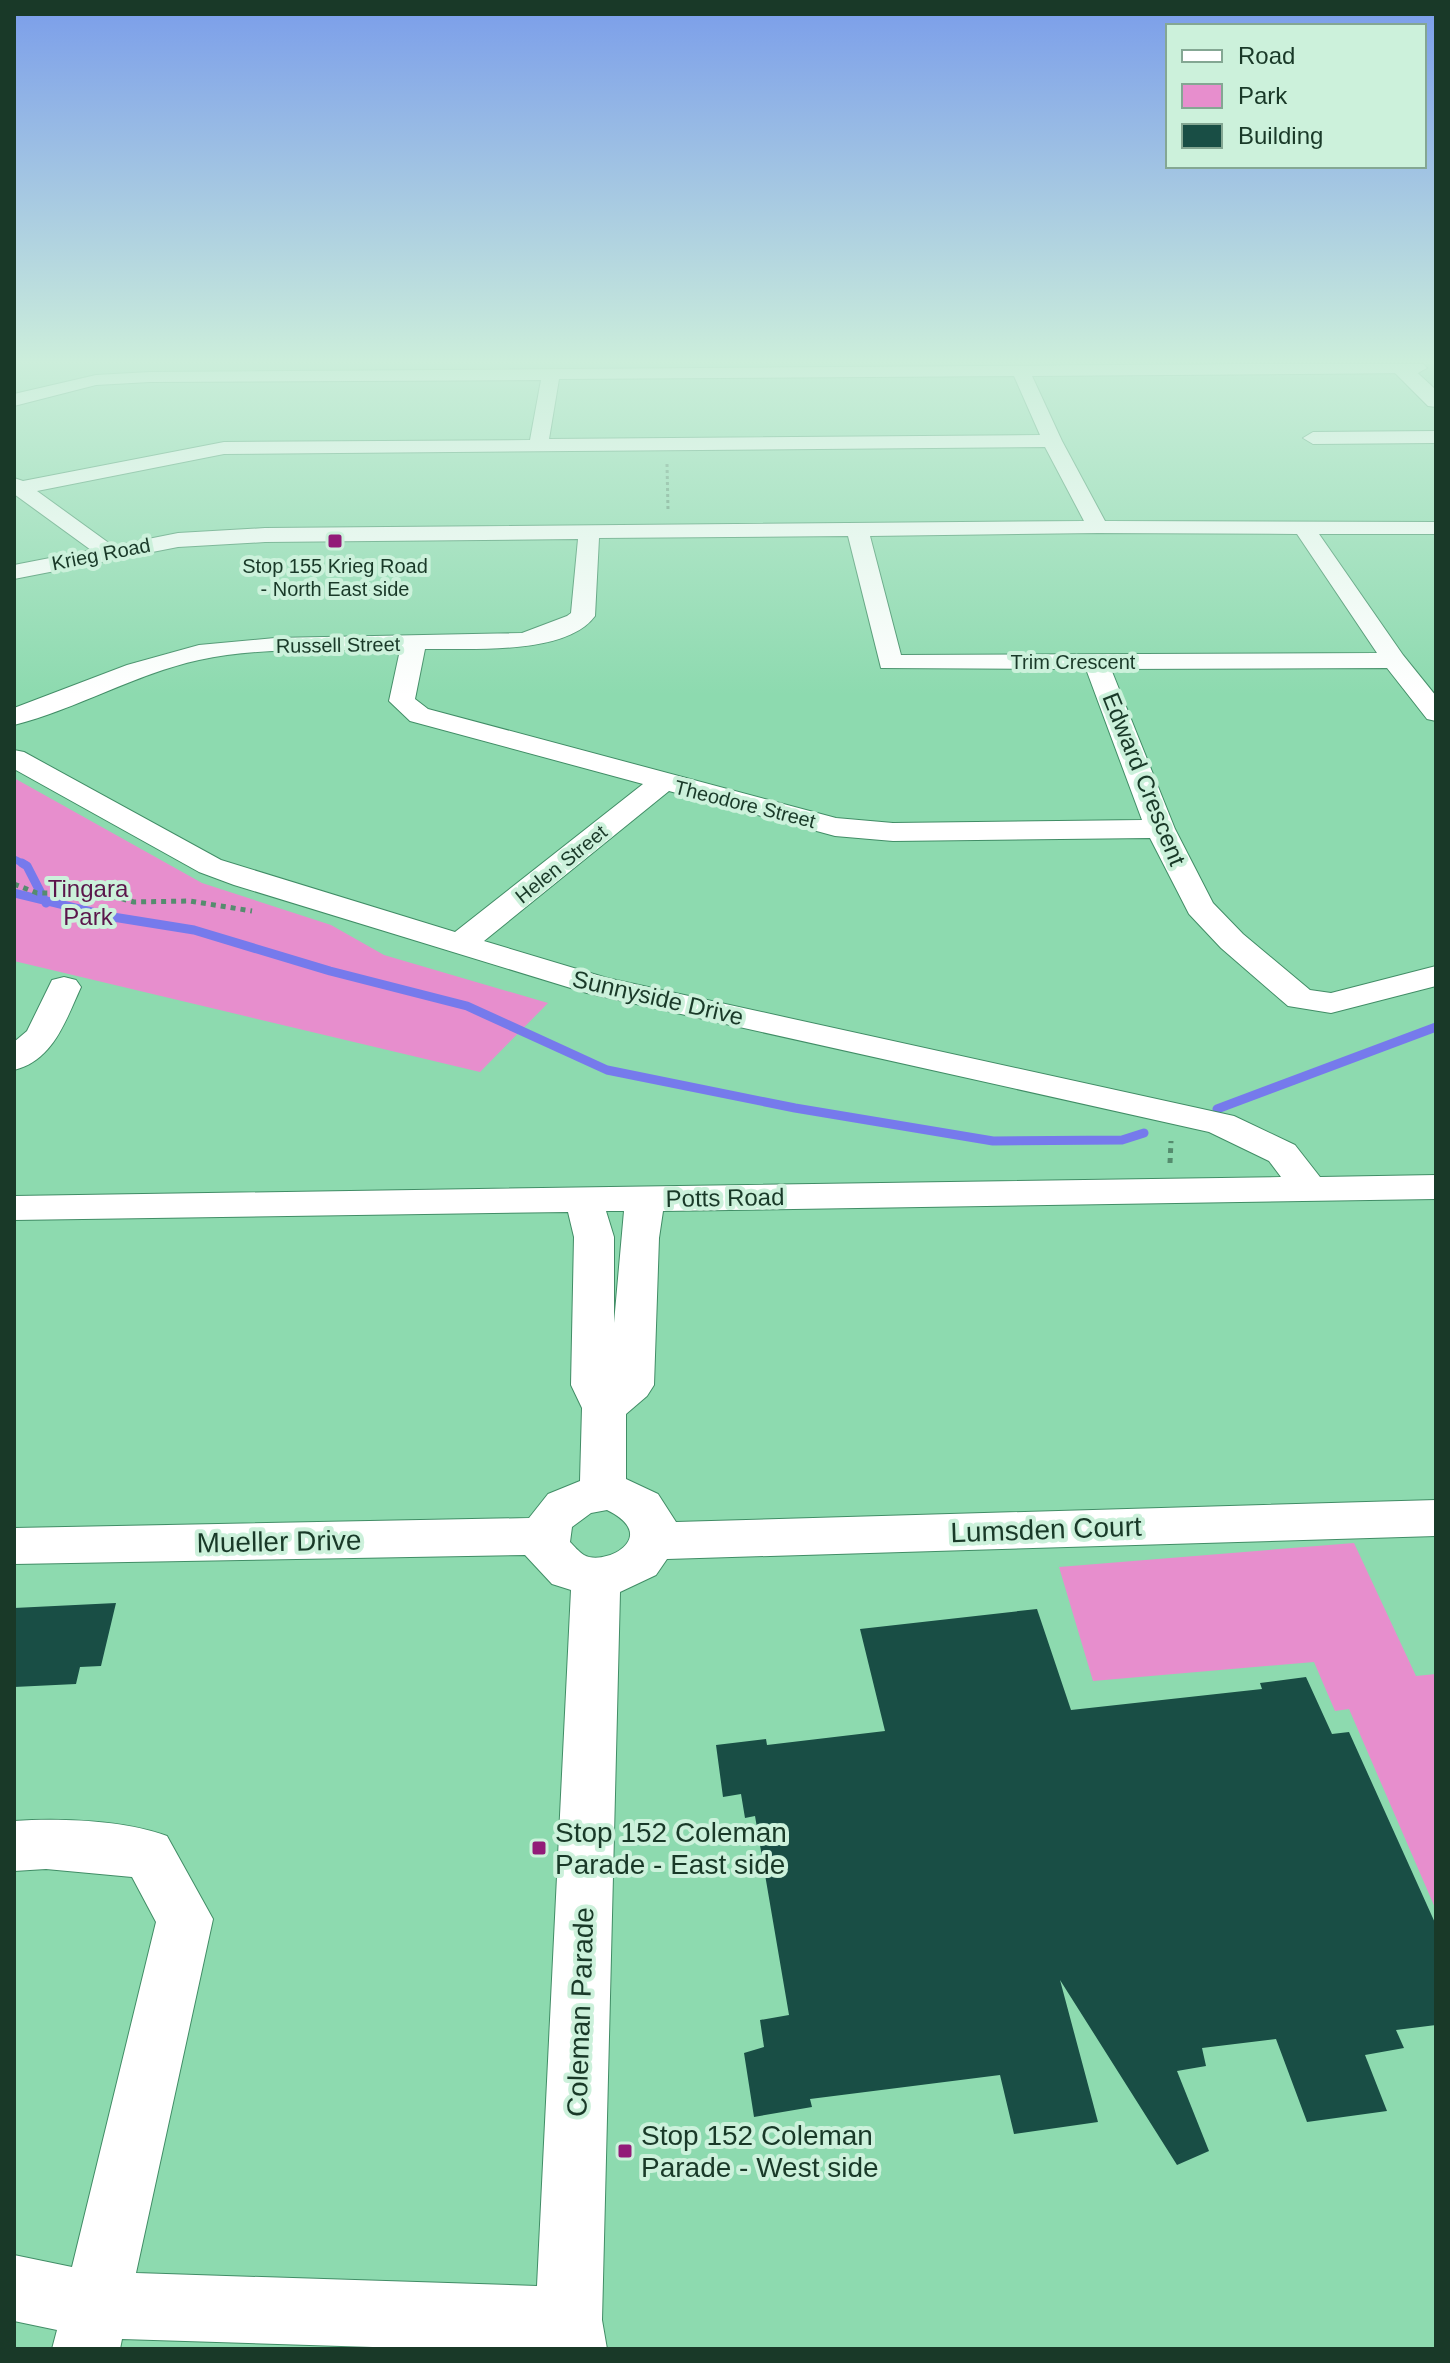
<svg xmlns="http://www.w3.org/2000/svg" width="1450" height="2363" viewBox="0 0 1450 2363" font-family="Helvetica,sans-serif">
  <rect width="100%" height="100%" fill="#8ddaaf"/>
  <path fill="#e78ecd" d="M14,778L202,883L331,925L384,955L548,1003L480,1072L14,961Z
    M1354,1543L1416,1676L1436,1674V1910L1349,1709L1335,1711L1314,1662L1093,1681L1059,1567Z"/>
  <g fill="none" stroke-linecap="round" stroke-linejoin="round">
    <path stroke="#767aec" stroke-width="7" d="M14,859L26,865"/>
    <path stroke="#767aec" stroke-width="9" d="M22,863L27,866L46,903
      M14,893L113,917L194,930L330,971L467,1006L607,1070L795,1108L993,1141L1122,1140L1144,1133
      M1217,1109L1436,1027"/>
  </g>
  <path fill="#194e45" d="M116,1603L101,1666L80,1667L76,1684L14,1687V1608Z
    M1037,1609L1071,1710L1262,1689L1260,1683L1306,1677L1332,1734L1349,1732L1436,1925V2025L1396,2030L1404,2048L1365,2055L1387,2111L1307,2122L1276,2039L1202,2048L1206,2066L1177,2071L1209,2151L1177,2165L1060,1980L1098,2122L1014,2134L1000,2075L810,2099L812,2107L754,2117L744,2053L764,2047L760,2020L789,2015L755,1816L745,1818L741,1794L723,1797L716,1745L766,1739L767,1745L885,1731L860,1629Z"/>
  <g fill="none" stroke-linecap="round" stroke-linejoin="round">
    <defs>
      <path id="minor" d="M1251,364H1423L1427,368L1418,373L1032,376L1062,441L1105,521L1436,522V534H1319L1403,655L1436,696V721L1427,719L1387,668L1111,669L1175,829L1213,903L1243,934L1310,990L1331,993L1436,966V986L1331,1013L1288,1006L1221,948L1189,914L1150,838L893,841L835,836L669,791L484,941L607,978L1234,1116L1295,1145L1320,1177L1436,1175V1199L663,1211L659,1238L654,1385L647,1396L626,1414V1479L658,1494L676,1522L1436,1500V1536L667,1559L656,1575L620,1592L602,2320L607,2349H436L122,2339L120,2349H52L57,2330L14,2321V2255L72,2267L156,1922L132,1877L46,1869L14,1871V1821C60,1818 124,1820 167,1836L213,1919L136,2273L537,2286L571,1590L552,1584L525,1555L14,1564V1528L529,1518L548,1494L580,1481L582,1408L571,1385L574,1237L568,1212L14,1220V1196L1281,1177L1269,1161L1209,1132L587,993L234,885L199,872L14,769V750L24,752L221,860L455,932L643,784L410,721L389,701L400,650C336,651 261,646 199,660C135,674 77,709 14,725V708L127,665L199,645L275,638L522,633L567,616L571,613L578,539L265,542L178,547L14,579V565L91,550L14,494V478L23,481L224,442L530,440L541,380L150,382L96,385L14,406V394L96,375L150,372ZM1014,376L1040,435L549,439L559,379ZM1045,447L1084,521L265,528L178,533L113,546L37,491L224,454ZM1098,533L1297,534L1377,653L901,655L870,536ZM848,536L881,668L1086,669L1142,820L893,823L836,818L428,709L415,699L425,649C469,648 566,656 595,616L599,538ZM606,1211H624L614,1323V1237ZM607,1510C662,1537 604,1567 584,1555C579,1552 574,1546 570,1542L572,1527L591,1513Z
        M1436,431V443L1313,444L1303,438L1313,432Z
        M64,977L76,980L81,987C66,1020 53,1061 14,1070V1042L27,1031L52,980Z"/>
      <path id="major" d="M1386,364H1408L1436,390V407L1428,406Z"/>
    </defs>
    <use href="#minor" stroke="#418d66" stroke-width="2"/>
    <use href="#major" stroke="#418d66" stroke-width="2"/>
    <path stroke="#558c6e" stroke-width="3" stroke-dasharray="3 3" stroke-linecap="butt" d="M667,464L668,510"/>
    <path stroke="#558c6e" stroke-width="5" stroke-dasharray="5 5" stroke-linecap="butt" d="M14,884L37,893H100L134,902L190,901L252,911
      M1170,1163L1171,1141"/>
    <use href="#minor" fill="#fff" fill-rule="evenodd"/>
    <use href="#major" fill="#fff" fill-rule="evenodd"/>
  </g>
  <linearGradient id="sky" x2="0" y2="1"><stop stop-color="#7a9dea"/><stop offset="0.52" stop-color="#cceedb"/><stop offset="1" stop-color="#cceedb" stop-opacity="0"/></linearGradient>
  <rect width="1450" height="695" fill="url(#sky)"/>
  <g fill="#921b78" stroke="#ccf1db" stroke-width="3">
    <rect x="327" y="533" width="16" height="16" rx="4"/>
    <rect x="531" y="1840" width="16" height="16" rx="4"/>
    <rect x="617" y="2143" width="16" height="16" rx="4"/>
  </g>
  <g text-anchor="middle" stroke-width="8" stroke-linejoin="round" paint-order="stroke">
    <g font-size="20" fill="#193928" stroke="#ccf1db">
      <text transform="translate(101 554) rotate(-11)" y="7">Krieg Road</text>
      <text transform="translate(338 645) rotate(-1)" y="7">Russell Street</text>
      <text x="1073" y="669">Trim Crescent</text>
      <text transform="translate(745 804) rotate(14)" y="7">Theodore Street</text>
      <text transform="translate(561 864) rotate(-39)" y="7">Helen Street</text>
    </g>
    <g font-size="20" fill="#193928" stroke="#ccf1db">
      <text x="335" y="573">Stop 155 Krieg Road<tspan x="335" dy="23">- North East side</tspan></text>
    </g>
    <g font-size="24" fill="#193928" stroke="#ccf1db">
      <text transform="translate(1144 779) rotate(68)" y="8">Edward Crescent</text>
      <text transform="translate(658 998) rotate(13)" y="8">Sunnyside Drive</text>
      <text transform="translate(725 1198) rotate(-1)" y="8">Potts Road</text>
    </g>
    <g font-size="24" fill="#5b164b" stroke="#ccf1db">
      <text x="88" y="897">Tingara<tspan x="88" dy="28">Park</tspan></text>
    </g>
    <g font-size="28" fill="#193928" stroke="#ccf1db">
      <text transform="translate(1046 1529) rotate(-2)" y="10">Lumsden Court</text>
      <text transform="translate(279 1541) rotate(-1)" y="10">Mueller Drive</text>
      <text transform="translate(580 2012) rotate(-88)" y="10">Coleman Parade</text>
    </g>
    <g font-size="28" fill="#193928" stroke="#ccf1db" text-anchor="start">
      <text x="555" y="1842">Stop 152 Coleman<tspan x="555" dy="32">Parade - East side</tspan></text>
      <text x="641" y="2145">Stop 152 Coleman<tspan x="641" dy="32">Parade - West side</tspan></text>
    </g>
  </g>
  <rect width="1450" height="2363" fill="none" stroke="#193928" stroke-width="32"/>
  <rect x="1166" y="24" width="260" height="144" fill="#ccf1db" stroke="#84a793" stroke-width="2"/>
  <rect x="1182" y="50" width="40" height="12" fill="#ffffff" stroke="#84a793" stroke-width="2"/>
  <text x="1238" y="64" font-size="24" fill="#193928">Road</text>
  <rect x="1182" y="84" width="40" height="24" fill="#e78ecd" stroke="#84a793" stroke-width="2"/>
  <text x="1238" y="104" font-size="24" fill="#193928">Park</text>
  <rect x="1182" y="124" width="40" height="24" fill="#194e45" stroke="#84a793" stroke-width="2"/>
  <text x="1238" y="144" font-size="24" fill="#193928">Building</text>
</svg>
